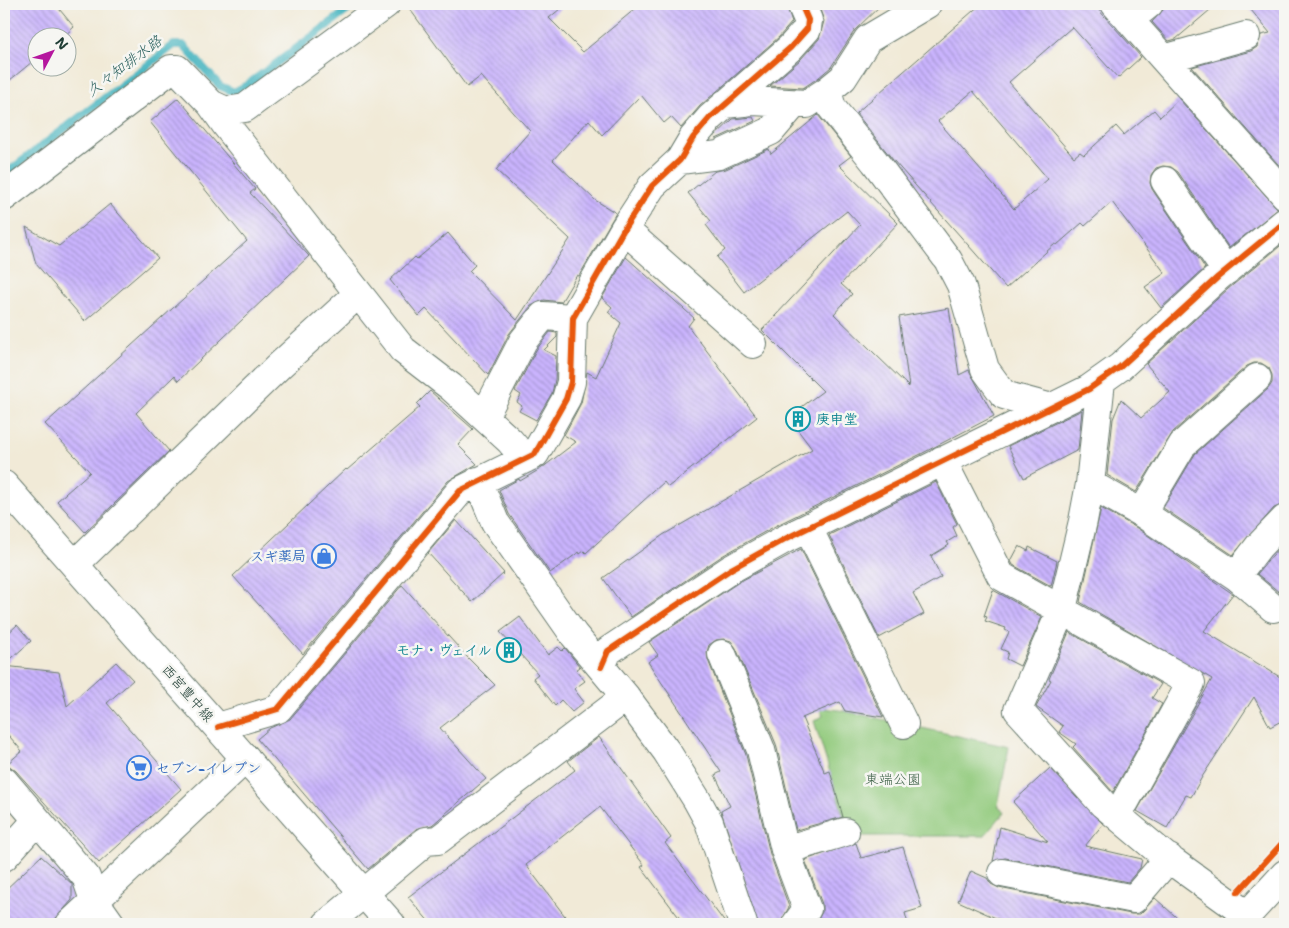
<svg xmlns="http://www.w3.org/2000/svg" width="1289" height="928" viewBox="0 0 1289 928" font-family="'Shantell Sans','Klee One',sans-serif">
  <defs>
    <pattern id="building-back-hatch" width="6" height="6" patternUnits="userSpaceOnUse" patternTransform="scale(1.25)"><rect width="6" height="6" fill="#cab4fe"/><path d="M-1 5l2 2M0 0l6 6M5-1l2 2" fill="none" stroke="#a394ce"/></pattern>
  </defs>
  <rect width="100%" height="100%" fill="#f6f6f2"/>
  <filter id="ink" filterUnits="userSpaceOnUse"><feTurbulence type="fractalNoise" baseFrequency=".02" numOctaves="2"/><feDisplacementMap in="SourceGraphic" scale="10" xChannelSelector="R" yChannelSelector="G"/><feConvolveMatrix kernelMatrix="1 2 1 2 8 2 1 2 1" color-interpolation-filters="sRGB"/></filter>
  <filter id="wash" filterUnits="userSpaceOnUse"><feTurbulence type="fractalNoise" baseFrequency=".0096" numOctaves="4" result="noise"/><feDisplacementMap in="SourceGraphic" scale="20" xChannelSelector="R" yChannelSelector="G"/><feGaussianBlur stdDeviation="1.12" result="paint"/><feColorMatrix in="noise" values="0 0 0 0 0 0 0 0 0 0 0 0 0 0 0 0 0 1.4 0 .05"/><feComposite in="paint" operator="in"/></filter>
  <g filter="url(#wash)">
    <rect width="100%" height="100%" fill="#f1ead7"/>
    <path fill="#93cb7e" stroke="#598459" d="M823,708L839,710L1009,747L998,805L1004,813L984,836H854L848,830L814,721L823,716L820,710Z"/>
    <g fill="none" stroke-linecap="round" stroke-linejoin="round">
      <path stroke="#48b6c1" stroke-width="8" d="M4,175L174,45H183L220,86L234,92L247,85L356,4"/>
    </g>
    <g id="blocks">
      <path fill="url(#building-back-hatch)" fill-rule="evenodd" d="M4,4H55L74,27L62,38H38V57L4,85Z
        M406,4H566L549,18L583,52L641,4H786L792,22L779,37L700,106L681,128L671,117L664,123L641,95L602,135L589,120L553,160L595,200L616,213L579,276L577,275L561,302L544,300L531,306L509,334L488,375L426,309L419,316L390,280L415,257L417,259L448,233L475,265L469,271L517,320L570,239L496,170L530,131L481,76L467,87Z
        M818,4H882L855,30L831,67L818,78L803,88L770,86L800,60L819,39L824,21Z
        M981,4H1099L1096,7L1141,57L1118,78L1072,27L1009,82L1074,157L1080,152L1084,155L1116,126L1124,135L1154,110L1160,117L1179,99L1278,209L1229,248L1178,172L1171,167L1163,166L1156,168L1151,175L1150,183L1152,189L1205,268L1161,308L1145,287L1165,273L1112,202L1085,226L1082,223L1057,245L1055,244L1006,288L893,160L856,113ZM973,91L1048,179L1014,209L938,121Z
        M1164,4H1217L1176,39L1169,41L1152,22L1163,10Z
        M1246,4H1285V172L1192,67L1251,51L1257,47L1261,35L1270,33Z
        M178,98L255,189L250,193L309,256L178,381L174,376L136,413L169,451L85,532L57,501L90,472L45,424L247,241L150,122Z
        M818,115L851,156L839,165L898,223L841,284L852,294L834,314L909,387L899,317L949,308L959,375L969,370L994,416L921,454L777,525L722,556L631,617L603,578L663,535L812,449L788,417L823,391L762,330L860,225L847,211L744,292L717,257L725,250L706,225L711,221L688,193L715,171L726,169L769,149L771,154Z
        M753,117L755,121L716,139L715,136L733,119Z
        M110,204L158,258L85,321L36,264L26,227L59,246Z
        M1285,242V504L1274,508L1233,555L1163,508L1195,454L1268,389L1272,383V375L1269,368L1261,363H1254L1247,366L1173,432L1136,492L1107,475L1113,419L1121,399L1141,418L1170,392L1146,364L1228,289Z
        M626,257L694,318L688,326L757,417L668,487L664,482L586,553L584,551L580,554L579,552L550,573L509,514L499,490L519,479L520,481L542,468L576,442L564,435L581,403L587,372L596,377L621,323L608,312L612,307L602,298Z
        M550,332L557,333V337L544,350L556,356L555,380L552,393L536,420L519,411L522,406L517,402L521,395L515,391L536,350Z
        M430,391L473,429L458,445L477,464L448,481L303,654L233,576L346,469L347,470L420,407L417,404Z
        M1082,410L1078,450L1024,478L1008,446Z
        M936,482L957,524L953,527L957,536L947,542L949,545L931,556L941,577L913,593L924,614L879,638L829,535Z
        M1101,508L1137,528L1233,594L1204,631L1285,680V719L1270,727L1254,697L1202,777L1191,797L1186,795L1167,828L1137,811L1212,679L1080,602Z
        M456,520L504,573L472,602L428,553Z
        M1019,546L1028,551L1029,547L1057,561L1051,586L1013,565L1011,561Z
        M801,549L883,717L845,711L840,702L802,718L825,773L830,771L843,817L796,830L776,744L736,648L731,641L724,639L716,640L709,645L707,652L708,660L746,755L770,854L789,907L781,922L758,924L721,811L730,806L715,775L721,772L648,662L658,655L649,642L739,582Z
        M1278,549L1285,555V597L1257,574Z
        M402,585L468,658L495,685L440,728L486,779L432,825L416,829L368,869L257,739L270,728L290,719Z
        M993,590L1042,617L1020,666L1006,659L1008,652L1001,649L1009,632L1005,630L1006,628L985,621L987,617L984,616Z
        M520,617L548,655L558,647L562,651L565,648L580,667L576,670L585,681L574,689L584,702L572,712L561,700L555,706L533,678L538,674L500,632Z
        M17,625L31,641L4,665V637Z
        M1069,632L1161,684L1152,698L1162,704L1113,792L1073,747L1076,744L1059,732L1063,726L1036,707L1051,680L1049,679Z
        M116,662L133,680L107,703L181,789L99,863L16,771L7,764L22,751L4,730V666L59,672L67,706Z
        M599,737L671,838L665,843L726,924H684L641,867L644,865L600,807L526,865L571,924H431L408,897L575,770L568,761Z
        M1050,768L1103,824L1085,846L1142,859L1140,868L1128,882L1005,858L993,861L1000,827L1048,842L1013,802Z
        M856,843L861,858L903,847L922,908L905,913L908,924H815L822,912V904L805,860Z
        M41,856L72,884V900L51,924H4V891Z
        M971,871L987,878L991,884L999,888L1131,914H1140L1155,898L1184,924H1009L958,901Z"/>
    </g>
  </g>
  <g filter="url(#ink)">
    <use href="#blocks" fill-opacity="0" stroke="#687a6d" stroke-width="1"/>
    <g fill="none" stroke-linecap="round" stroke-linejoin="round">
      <defs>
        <path id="minor" d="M1115,4L1285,195
          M1129,20L1149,4
          M1164,59L1246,36
          M827,91L832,108L875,162L948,260L961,285L985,369L1004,395L1048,407
          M211,104L226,125L403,350L451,387L510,441L525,459
          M725,104L753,101L807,104L827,91L843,78L868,39L927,4
          M680,160L719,155L771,131L794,104
          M1165,181L1226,271
          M4,197L171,69H177L211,104L226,111L245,108L386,4
          M624,229L753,344
          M1101,381L1090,484L1083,521L1062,609L1018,710L1103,804L1165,856L1247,915
          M484,417L523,341L543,316L573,318
          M942,460L1001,576L1191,683L1125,802
          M478,481L495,522L574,635L626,697L667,752L697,800L709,822L743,924
          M1090,484L1145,515L1236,576L1273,608
          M1142,513L1183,444L1257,378
          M808,528L904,724
          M75,564L279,366L358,294
          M1236,576L1259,546L1285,519
          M722,654L761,750L785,850L807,909L796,924
          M601,667L608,651L731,569L785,539L1089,389L1120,367L1218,277L1285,222
          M218,727L278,709L460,491L535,454L566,399L571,382L573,318L624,229L652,186L680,160L693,138L710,118L790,48L807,29L808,20L801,4
          M4,781L86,877L94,900L111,924
          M785,850L845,832
          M4,857L37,820
          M1002,873L1134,899L1169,858
          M70,924L246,758
          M327,924L426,841L438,840L626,697"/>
        <path id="major" d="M4,485L391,924
          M1239,924L1285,874"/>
      </defs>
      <use href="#minor" stroke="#687a6d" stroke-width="30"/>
      <use href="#major" stroke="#687a6d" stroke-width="30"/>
      <use href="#minor" stroke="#fff" stroke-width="28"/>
      <use href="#major" stroke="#fff" stroke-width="28"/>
      <defs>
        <path id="cycleway" d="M601,667L608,651L731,569L785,539L1089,389L1120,367L1218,277L1285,222
          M218,727L278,709L460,491L535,454L566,399L571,382L573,318L624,229L652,186L680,160L693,138L710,118L790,48L807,29L808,20L801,4
          M1238,892L1285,840"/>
      </defs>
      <use href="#cycleway" stroke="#f6f6f2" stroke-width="9"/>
      <use href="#cycleway" stroke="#e8590c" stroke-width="6"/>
    </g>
  </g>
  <defs>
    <symbol id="building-ring" viewBox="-11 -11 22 22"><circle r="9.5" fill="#f6f6f2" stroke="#0f9aa8" stroke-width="1.5"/><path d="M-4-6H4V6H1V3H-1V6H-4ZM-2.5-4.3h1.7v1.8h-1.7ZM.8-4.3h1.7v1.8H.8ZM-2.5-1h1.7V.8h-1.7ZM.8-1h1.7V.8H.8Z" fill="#0f9aa8"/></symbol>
    <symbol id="shop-ring" viewBox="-11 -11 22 22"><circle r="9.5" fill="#f6f6f2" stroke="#3f7fe0" stroke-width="1.5"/><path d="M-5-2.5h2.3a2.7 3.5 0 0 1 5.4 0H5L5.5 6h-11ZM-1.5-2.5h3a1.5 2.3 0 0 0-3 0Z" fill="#3f7fe0"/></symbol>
    <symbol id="supermarket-ring" viewBox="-11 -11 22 22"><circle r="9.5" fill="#f6f6f2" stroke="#3f7fe0" stroke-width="1.5"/><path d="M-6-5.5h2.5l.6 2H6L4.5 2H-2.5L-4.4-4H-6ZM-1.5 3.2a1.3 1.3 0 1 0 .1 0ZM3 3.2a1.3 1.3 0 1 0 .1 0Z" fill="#3f7fe0"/></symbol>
  </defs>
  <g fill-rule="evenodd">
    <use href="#building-ring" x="784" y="405" width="28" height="28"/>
    <use href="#shop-ring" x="310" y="542" width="28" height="28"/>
    <use href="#building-ring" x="495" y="636" width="28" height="28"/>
    <use href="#supermarket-ring" x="125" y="754" width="28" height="28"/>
  </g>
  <g text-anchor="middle" stroke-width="5" stroke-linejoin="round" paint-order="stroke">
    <g font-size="14" font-weight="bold" fill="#0d838f" stroke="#f6f6f2" text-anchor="start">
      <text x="816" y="424">庚申堂</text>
      <text x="492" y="655" text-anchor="end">モナ・ヴェイル</text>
    </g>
    <g font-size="14" font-weight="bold" fill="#366cbe" stroke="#f6f6f2" text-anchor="end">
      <text x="306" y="561">スギ薬局</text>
      <text x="156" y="773" text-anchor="start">セブン-イレブン</text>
    </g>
    <g font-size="14" fill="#1f3d34" stroke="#f6f6f2">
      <text transform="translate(188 693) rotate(49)" y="5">西宮豊中線</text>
    </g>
    <g font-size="14" fill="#3c6046" stroke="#f6f6f2">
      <text x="893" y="784">東端公園</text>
    </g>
    <g font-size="15" font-style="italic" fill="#2b615e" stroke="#f6f6f2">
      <text transform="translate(124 66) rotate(-37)" y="5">久々知排水路</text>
    </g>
  </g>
  <rect width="1289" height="928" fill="none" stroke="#f6f6f2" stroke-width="20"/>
  <g transform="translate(52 52) rotate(49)"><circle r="24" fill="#f6f6f2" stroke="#a0aca6"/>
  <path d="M0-4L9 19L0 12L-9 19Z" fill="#b5179e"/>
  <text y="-8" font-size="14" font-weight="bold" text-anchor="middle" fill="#1f3d34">N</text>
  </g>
</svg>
